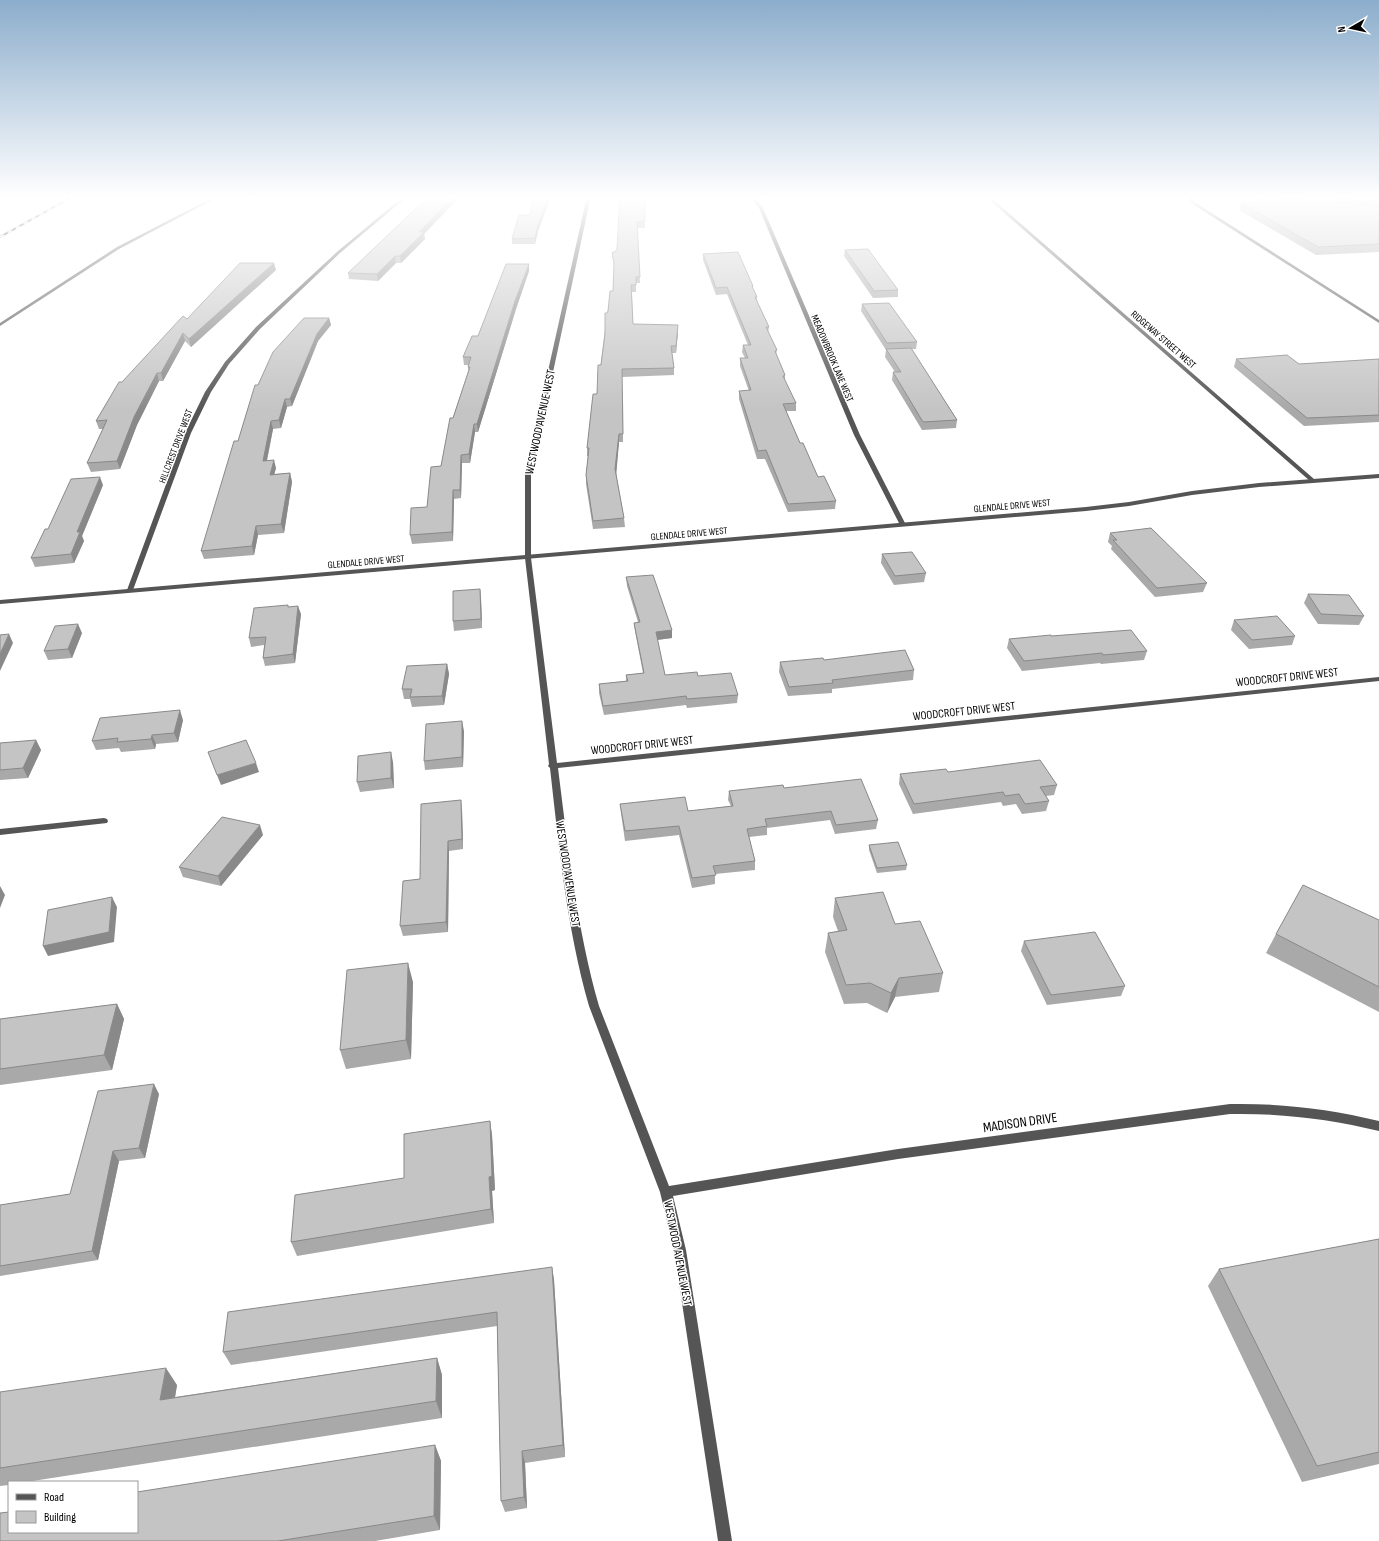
<svg xmlns="http://www.w3.org/2000/svg" width="1379" height="1541" viewBox="0 0 1379 1541" font-family="'Sofia Sans Condensed',sans-serif">
  <rect width="100%" height="100%" fill="#fff"/>
  <g fill="none" stroke-linecap="round" stroke-linejoin="round">
    <path fill="#555" fill-rule="evenodd" d="M216,196H220L119,249L0,326V323L117,247Z
      M404,196H408L340,253L260,329L229,364L211,392L191,433L133,590L130,592L128,591L127,590L185,433L205,392L225,362L256,327L338,251Z
      M587,196H591L531,474V558L557,763L1379,677V681L558,768C568,848 577,929 599,1006L669,1186L898,1149L1230,1104C1281,1103 1330,1109 1379,1121V1131C1330,1119 1281,1113 1230,1114L898,1159L673,1196L686,1250L732,1541H718L674,1250L660,1192L589,1006C567,929 559,848 550,768L548,766L549,764L525,558V474Z
      M749,196H753L763,208L860,435L906,525L905,526H901L900,525L854,435L759,208Z
      M985,196H989L1314,479V481H1310Z
      M1190,196H1194L1193,200L1196,203L1379,320V323L1194,205L1189,200Z
      M1243,196H1249L1279,202L1277,203Z
      M104,818L107,819L108,821L107,823L0,835V829Z"/>
    <path fill="#555" fill-rule="evenodd" d="M1379,474V478L1259,487L1192,495L1129,506L1086,511L0,604V600L1086,507L1129,502L1192,491L1259,483Z"/>
    <defs>
      <path id="rail" d="M0,237L74,196"/>
    </defs>
    <use href="#rail" stroke="#000" stroke-width="2"/>
    <use href="#rail" stroke="#fff" stroke-width="1.5" stroke-dasharray="4.5" stroke-linecap="butt"/>
  </g>
  <path fill="#a9a9a9" d="M429,196H461L424,234L425,239L401,263H396L378,281L349,279L348,273Z
    M533,196H551L538,231L535,244H512V239L530,215Z
    M645,196V228H637L640,283H636V292H632L633,324L678,332L676,353H672L674,368V375L622,377L623,442H619L616,473L624,518L625,527L593,529L586,484V475L588,456H587V448L597,394L607,313L613,291L614,267L612,253L617,250Z
    M1292,196H1379V252L1316,255L1239,210L1241,203L1296,198Z
    M845,250L898,290V297L873,298L844,256Z
    M703,254L753,286V290L757,297V301L769,327L768,333L777,350L776,354L785,375V381L796,403V411H786L800,443L818,477L836,501L835,509L788,512L765,459H757L739,399V391H749L740,366V358H745L742,352L743,345H748L727,294L716,295L703,260Z
    M276,270L191,347L185,341L163,381H159L137,425L120,469L91,472L87,463L103,429H99L96,421L122,382L187,319Z
    M529,271L516,309L478,432H475L470,463H462L461,498L454,499L453,541L412,544L410,535L427,507L441,466L453,418L468,371V365H464L463,357L478,336Z
    M862,304L917,342L916,349H912L957,420L956,428L922,430L892,380L893,372H895L885,357L886,350L861,311Z
    M329,318L331,325L318,341L292,406L287,407L281,428L273,429L267,461L276,468L274,474L290,473L292,482L284,533L258,535L254,555L204,559L201,551L238,441L258,385Z
    M1236,359L1299,364L1379,359V422L1304,426L1234,367Z
    M103,485L82,536L84,541L74,563L35,567L31,558L48,529Z
    M1110,533L1207,583L1203,592L1155,597L1111,549L1112,546L1108,542Z
    M882,554L926,573L924,582L894,585L881,563Z
    M626,577L672,638L657,640L665,675L698,676L738,695L737,703L687,708L686,705L604,715L599,693V684L626,681V675L643,673L635,631L634,623L638,622L627,586Z
    M480,589L481,598L482,628L454,631L453,621Z
    M1308,594L1364,616L1359,625L1318,624L1304,603Z
    M289,607L301,614L295,663L265,666L263,658L264,645L251,647L249,638Z
    M1234,620L1295,636L1292,645L1249,649L1231,630Z
    M82,633L72,658L48,660L44,651Z
    M1051,636L1147,651L1144,660L1101,664L1100,663L1022,671L1007,648L1009,639Z
    M780,662L914,670L913,680L832,689V693L788,696L779,672Z
    M447,664L449,674L444,705L412,707L410,699H404L402,689Z
    M183,720L178,742L156,744L155,749L121,752L119,748L96,750L92,741Z
    M464,731L463,767L425,770L424,761Z
    M36,740L41,750L28,778L0,780V743Z
    M393,762L394,788L360,792L357,782Z
    M948,772L1057,785L1054,795L1046,796L1049,801L1046,811L1022,814L1016,804L1003,806L1001,802L913,814L899,784L900,774Z
    M784,788L878,820L876,829L835,834L830,820L767,828V835L749,837L755,861V870L715,874V884L692,888L679,835L625,841L621,813L620,804L688,811L731,806L728,800L729,791Z
    M462,809L463,849L449,851L448,932L403,936L400,926L420,879Z
    M263,835L221,886L183,877L179,867Z
    M869,845L907,865L906,870L877,873L869,850Z
    M835,898L895,924L943,973L939,992L895,997L887,1013L867,1003L844,1004L825,952L828,933L838,931L833,917Z
    M1379,920V1012L1266,953L1276,934Z
    M1024,941L1125,986L1121,996L1047,1005L1021,951Z
    M413,982L411,1059L346,1069L340,1050Z
    M117,1004L124,1019L112,1070L0,1085V1019Z
    M159,1094L145,1158L119,1161L98,1260L0,1276V1205L70,1194Z
    M490,1121L492,1135L495,1190L492,1191L494,1223L297,1256L291,1242L404,1178Z
    M1379,1239V1464L1302,1482L1208,1286L1219,1269Z
    M552,1267L554,1280L565,1457L525,1463L527,1508L505,1512L501,1501L497,1326L231,1365L223,1352Z
    M437,1358L442,1375V1418L26,1482H9V1485L0,1486V1392L177,1385L175,1397Z
    M435,1445L441,1461L440,1530L375,1541H0Z"/>
  <path fill="#898989" d="M454,196H461L424,234L425,239L401,263L400,256L419,232Z
    M549,196H551L538,231L535,244V238L538,225Z
    M395,256L396,263L378,281L377,274Z
    M274,263L276,270L191,347L189,339Z
    M529,264V271L516,309L478,432L477,424L515,301Z
    M329,318L331,325L318,341L292,406L290,399L317,334Z
    M678,325V332L676,353V346Z
    M183,333L185,341L163,381L161,373Z
    M157,373L159,381L137,425L120,469L117,461L134,417Z
    M285,399L287,407L281,428L279,420Z
    M271,421L273,429L265,469L263,461Z
    M474,424L475,432L470,463L469,454Z
    M619,434V442L616,477L615,469Z
    M461,455L462,463L461,498L460,490Z
    M274,460L276,468L272,483L270,475Z
    M290,473L292,482L284,533L281,524Z
    M100,477L103,485L82,536L84,541L74,563L71,554L77,532Z
    M453,490L454,499L453,541L452,532Z
    M256,526L258,535L254,555L252,546Z
    M480,589L481,598L482,628L481,619Z
    M298,606L301,614L295,663L293,654Z
    M78,624L82,633L72,658L68,649Z
    M672,630V638L656,640V632Z
    M9,634L13,643L0,671V654Z
    M447,664L449,674L444,705L442,696Z
    M180,710L183,720L178,742L174,733Z
    M462,721L464,731L463,767L462,757Z
    M152,735L156,744L155,749L151,739Z
    M36,740L41,750L28,778L23,768Z
    M391,752L393,762L394,788L391,778Z
    M256,763L259,772L221,785L217,775Z
    M461,800L462,809L463,849L462,839Z
    M260,825L263,835L221,886L218,876Z
    M448,841L449,851L448,932L446,922Z
    M0,886L5,895L0,908Z
    M112,897L117,907L114,942L48,956L43,946Z
    M408,963L413,982L411,1059L406,1040Z
    M899,978L895,997L887,1013L891,993Z
    M117,1004L124,1019L112,1070L104,1055Z
    M154,1084L159,1094L145,1158L139,1148Z
    M490,1121L492,1135L495,1190L492,1191L494,1223L491,1209L489,1177Z
    M113,1151L119,1161L98,1260L92,1251Z
    M552,1267L554,1280L565,1457L563,1445Z
    M437,1358L442,1375V1418L436,1401Z
    M166,1368L177,1385L172,1416L160,1400Z
    M435,1445L441,1461L440,1530L434,1516Z
    M522,1451L525,1463L527,1508L524,1497Z"/>
  <path fill="#c4c4c4" stroke="#898989" d="M429,196H454L419,232H424L400,256H395L377,274L348,273Z
    M533,196H549L538,225L535,238L512,239L519,215H530Z
    M620,196H645V221L637,222L640,277H636V285H631L633,324L678,325L676,346H671L674,368L622,369L623,434H619L615,469L624,518L593,521L586,475L589,448H587L593,394H597L598,365H601L605,334V313H607L608,311L610,291H613L614,263L612,253L617,250Z
    M1317,196H1379V201Z
    M1289,198L1379,206V244L1318,247L1241,203Z
    M868,249L898,290L874,291L845,250Z
    M738,252L753,286H752L757,297H755L769,327H766L777,350L775,351L785,375L783,376L796,403L783,404L800,443H803L818,477L824,476L836,501L788,504L766,450L758,451L739,391L751,390L740,358H748L743,345H751L727,287L716,288L703,254Z
    M240,263H274L189,339L183,333L161,373H157L134,417L117,461L87,463L107,420L96,421L119,382H122L183,316L187,319Z
    M506,264H529L515,301L477,424H474L469,454L461,455L460,490H453L452,532L410,535L411,508L427,507L431,467L441,466L450,418H453L470,367H468L471,357H463L472,336H478Z
    M889,303L917,342L887,343L862,304Z
    M304,318H329L317,334L290,399H285L279,420L271,421L263,461L274,460L270,475L290,473L281,524L256,526L252,546L201,551L234,441H238L255,385H258L273,352Z
    M911,348L957,420L923,422L893,372H901L886,349Z
    M1287,355L1299,364L1379,359V415L1307,418L1236,359Z
    M100,477L77,532H80L71,554L31,558L45,529H48L71,479Z
    M1151,528L1207,583L1157,588L1113,540H1117L1110,533Z
    M912,552L926,573L895,576L882,554Z
    M653,575L672,630L656,632L665,675L697,672L698,676L731,673L738,695L687,699L686,696L603,706L599,684L628,681L626,675L644,673L634,623L640,622L626,577Z
    M480,589L481,619L453,621V591Z
    M1308,594L1349,595L1364,616L1321,614Z
    M288,605V607L298,606L293,654L263,658L266,637L249,638L254,608Z
    M1277,616L1295,636L1252,640L1234,620Z
    M78,624L68,649L44,651L55,626Z
    M1131,630L1147,651L1103,655L1102,653L1024,661L1009,639L1051,635V636Z
    M9,634L0,654V635Z
    M905,650L914,670L832,680L833,683L789,687L780,662L823,658L824,660Z
    M447,664L442,696L410,697L412,689H402L407,666Z
    M180,710L174,733L152,735L151,739L117,742L118,738L92,741L100,718Z
    M462,721V757L424,761L426,724Z
    M36,740L23,768L0,770V743Z
    M246,740L256,763L217,775L208,752Z
    M391,752V778L357,782L358,756Z
    M1040,760L1057,785L1040,787L1049,801L1025,804L1019,794L1005,796L1003,792L914,804L900,774L946,769L948,772Z
    M861,779L878,820L836,825L831,811L765,819L767,826L747,829L755,861L713,866L716,875L692,878L679,826L625,831L620,804L685,797L688,811L733,806L729,791L783,785L784,788Z
    M461,800L462,839L448,841L446,922L400,926L403,881L420,879L421,804Z
    M222,817L260,825L218,876L179,867Z
    M898,842L907,865L877,868L869,845Z
    M1303,885L1379,920V987L1276,934Z
    M883,892L895,924L920,921L943,973L899,978L891,993L870,983L846,985L828,933L847,930L835,898Z
    M112,897L109,932L43,946L48,910Z
    M1095,932L1125,986L1051,995L1024,941Z
    M408,963L406,1040L340,1050L347,970Z
    M117,1004L104,1055L0,1069V1019Z
    M154,1084L139,1148L113,1151L92,1251L0,1266V1205L70,1194L98,1091Z
    M490,1121L492,1176L489,1177L491,1209L291,1242L295,1195L404,1178V1134Z
    M1379,1239V1452L1317,1466L1219,1269Z
    M552,1267L563,1445L522,1451L524,1497L501,1501L497,1312L223,1352L228,1312Z
    M437,1358L436,1401L0,1468V1392L166,1368L160,1400Z
    M435,1445L434,1516L278,1541H0V1513L9,1512V1532H137V1492Z"/>
  <linearGradient id="sky" x2="0" y2="1"><stop stop-color="#8cadcc"/><stop offset="0.48" stop-color="#fff"/><stop offset="1" stop-color="#fff" stop-opacity="0"/></linearGradient>
  <rect width="1379" height="411" fill="url(#sky)"/>
  <g text-anchor="middle" stroke-width="3" stroke-linejoin="round" paint-order="stroke">
    <g font-size="10" fill="#000" stroke="#fff">
      <text transform="translate(1164 339) rotate(41)" y="4">RIDGEWAY STREET WEST</text>
      <text transform="translate(833 358) rotate(67)" y="4">MEADOWBROOK LANE WEST</text>
      <text transform="translate(175 446) rotate(-69)" y="4">HILLCREST DRIVE WEST</text>
      <text transform="translate(1012 505) rotate(-5)" y="4">GLENDALE DRIVE WEST</text>
      <text transform="translate(689 533) rotate(-5)" y="4">GLENDALE DRIVE WEST</text>
      <text transform="translate(366 561) rotate(-5)" y="4">GLENDALE DRIVE WEST</text>
    </g>
    <g font-size="12" fill="#000" stroke="#fff">
      <text transform="translate(540 422) rotate(-78)" y="4">WESTWOOD AVENUE WEST</text>
      <text transform="translate(1287 677) rotate(-6)" y="4">WOODCROFT DRIVE WEST</text>
      <text transform="translate(964 711) rotate(-6)" y="4">WOODCROFT DRIVE WEST</text>
      <text transform="translate(642 745) rotate(-6)" y="4">WOODCROFT DRIVE WEST</text>
      <text transform="translate(568 874) rotate(81)" y="4">WESTWOOD AVENUE WEST</text>
      <text transform="translate(678 1253) rotate(79)" y="4">WESTWOOD AVENUE WEST</text>
    </g>
    <g font-size="14" fill="#000" stroke="#fff">
      <text transform="translate(1020 1122) rotate(-8)" y="5">MADISON DRIVE</text>
    </g>
  </g>
  <rect x="8" y="1481" width="130" height="52" fill="#ffffff" stroke="#999999"/>
  <rect x="16" y="1494" width="20" height="6" fill="#555555" stroke="#999999"/>
  <text x="44" y="1501" font-size="12" fill="#000000">Road</text>
  <rect x="16" y="1511" width="20" height="12" fill="#c4c4c4" stroke="#999999"/>
  <text x="44" y="1521" font-size="12" fill="#000000">Building</text>
  <g transform="translate(1351 28) rotate(261)" stroke="#ffffff" stroke-width="3" paint-order="stroke">
  <path d="M0-3L7 15L0 10L-7 15Z" fill="#000000"/>
  <text y="-6" font-size="11" font-weight="bold" text-anchor="middle" fill="#000000">N</text>
  </g>
</svg>
